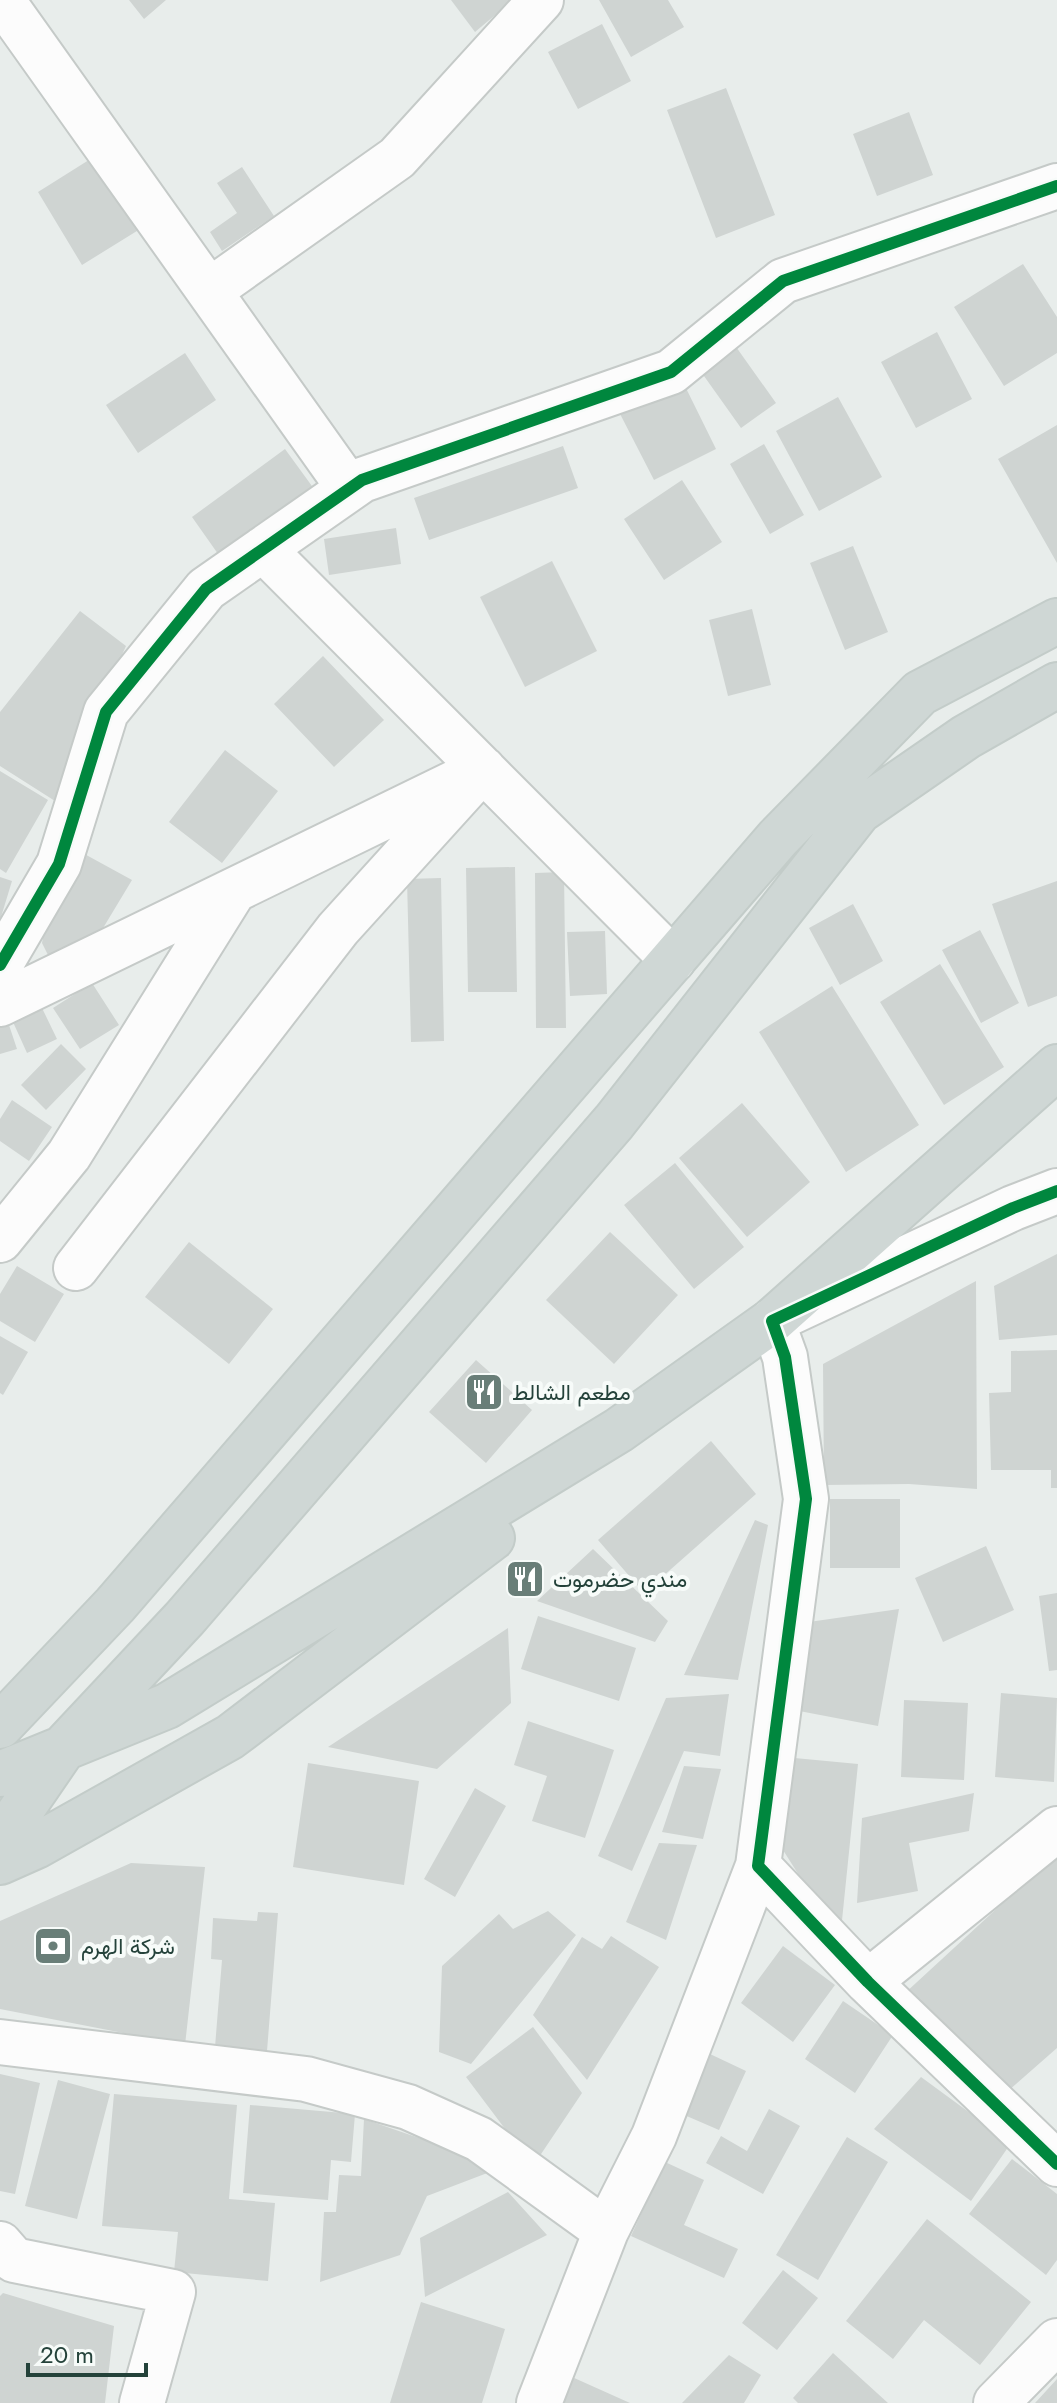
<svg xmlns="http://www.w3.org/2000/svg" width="1057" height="2403" viewBox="0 0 1057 2403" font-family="Jost,Vazirmatn,sans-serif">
  <rect width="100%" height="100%" fill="#e8edeb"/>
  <path fill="#cfd4d2" d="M129,0H166L144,19Z
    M451,0H513L475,32Z
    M599,0H668L684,27L631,57Z
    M602,24L631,81L578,109L548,52Z
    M726,88L775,215L716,238L667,110Z
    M909,112L933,175L877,196L853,134Z
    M100,153L145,226L82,265L38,192Z
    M242,167L274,216L222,251L210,232L237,213L217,183Z
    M1023,264L1057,317V353L1004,386L954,307Z
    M937,332L972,399L916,428L881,362Z
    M734,344L776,403L741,428L699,369Z
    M185,353L216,400L138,453L106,405Z
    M680,376L716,449L654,480L617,408Z
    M838,397L882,477L819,511L776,431Z
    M1057,425V563L998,459Z
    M764,444L804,515L770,534L730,464Z
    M563,446L578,488L429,540L414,498Z
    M285,449L317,493L223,561L192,517Z
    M682,480L722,542L664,580L624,519Z
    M396,528L401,564L329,575L324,539Z
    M853,546L888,632L845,650L810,563Z
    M552,561L597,651L525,687L480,597Z
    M752,609L771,685L728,696L709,620Z
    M80,611L126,646L55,801L0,766V712Z
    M323,656L384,720L334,767L274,704Z
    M225,750L278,791L222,863L169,822Z
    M0,771L48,800L6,873L0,869Z
    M79,851L132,880L85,958L50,959L42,943L47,917Z
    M515,867L517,992H468L466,868Z
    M564,872L566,1028H536L535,873Z
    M0,877L12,881L1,917H0Z
    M441,878L444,1041L411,1042L407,879Z
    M1057,881V996L1028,1007L992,904Z
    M853,904L883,961L840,985L809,928Z
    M980,930L1019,1003L981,1023L942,950Z
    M605,931L607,994L570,996L567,932Z
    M940,964L1004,1067L944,1105L880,1002Z
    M92,983L119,1025L80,1049L53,1008Z
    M832,986L919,1125L846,1172L759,1032Z
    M42,1008L57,1039L27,1053L13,1022Z
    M8,1022L17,1049L0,1054V1025Z
    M61,1044L86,1069L46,1110L21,1085Z
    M12,1100L52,1127L29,1161L0,1141V1119Z
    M742,1103L810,1182L747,1237L679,1158Z
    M675,1163L744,1247L694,1289L624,1205Z
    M610,1232L678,1295L614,1364L546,1300Z
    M189,1242L273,1309L229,1364L145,1297Z
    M1057,1254V1335L999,1340L994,1286Z
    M17,1266L64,1294L35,1342L0,1321V1294Z
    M976,1281L977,1489L909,1484L824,1485L823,1364Z
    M0,1336L28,1352L3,1395L0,1393Z
    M1057,1350V1488H1051V1470H991L989,1393L1011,1392V1351Z
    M476,1360L532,1410L486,1463L429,1412Z
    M711,1441L756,1494L644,1593L598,1540Z
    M830,1499H900V1568H830Z
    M755,1520L768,1525L738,1680L684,1675Z
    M986,1546L1014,1610L943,1642L915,1578Z
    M593,1549L668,1621L655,1642L537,1601Z
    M1057,1593V1670L1049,1671L1039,1596Z
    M899,1609L878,1726L794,1710L809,1622Z
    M538,1616L636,1648L619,1701L521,1669Z
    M508,1628L511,1703L437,1769L328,1747Z
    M1001,1693L1057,1698L1054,1782L995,1777Z
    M729,1694L720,1756L684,1751L632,1871L598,1856L666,1698Z
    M904,1700L968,1703L964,1780L901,1777Z
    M528,1721L614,1750L585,1838L532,1821L547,1776L514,1765Z
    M784,1757L858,1764L840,1940L776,1839Z
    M308,1763L419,1781L404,1885L293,1867Z
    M684,1766L721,1769L703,1839L662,1832Z
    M475,1788L506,1806L455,1897L424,1879Z
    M974,1793L969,1831L909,1843L918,1891L857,1903L862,1818Z
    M659,1843L697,1845L666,1940L626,1922Z
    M1057,1853V2048L1008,2091L904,1994Z
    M131,1863L205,1867L185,2045L0,2009V1921Z
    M548,1911L576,1935L471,2064L439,2052L442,1966L499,1914L513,1929Z
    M258,1912L278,1913L267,2051L215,2047L222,1960L211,1959L213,1918L257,1921Z
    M611,1936L659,1967L587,2080L533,2015L582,1937L602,1949Z
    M783,1946L835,1985L793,2042L741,2003Z
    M843,2001L893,2035L855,2093L805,2059Z
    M533,2027L582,2093L533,2166L466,2077Z
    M710,2054L746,2071L719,2130L682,2114Z
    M0,2074L40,2083L15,2194L0,2191Z
    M921,2077L1011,2143L971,2201L874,2129Z
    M58,2080L110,2094L77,2219L25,2206Z
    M114,2094L237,2105L229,2199L275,2203L268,2281L174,2272L178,2232L102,2226Z
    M250,2105L355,2114L351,2162L331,2160L328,2200L243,2193Z
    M769,2109L800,2126L763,2194L706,2163L721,2136L747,2151Z
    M364,2119L503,2167L427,2196L400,2255L320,2282L324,2212H336L339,2175L361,2176Z
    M847,2137L888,2162L818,2280L776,2255Z
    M1012,2159L1057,2194V2260L1046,2275L969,2214Z
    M665,2162L704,2180L684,2225L738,2249L724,2278L631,2236Z
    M508,2192L547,2235L425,2297L420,2238Z
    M927,2219L1031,2302L980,2365L924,2320L893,2359L846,2321Z
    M783,2270L818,2298L777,2350L742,2323Z
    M3,2293L114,2326L105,2403H0V2296Z
    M421,2302L505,2329L482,2403H390Z
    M833,2353L888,2403H798L793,2398Z
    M729,2355L761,2375L744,2403H682Z
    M572,2377L630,2403H560Z
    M1057,2379V2403H1035Z"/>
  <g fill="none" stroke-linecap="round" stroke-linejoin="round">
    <defs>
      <path id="minor" d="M2,0L349,488
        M209,291L397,158L541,0
        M263,549L673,960
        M0,965L59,864L106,712L206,589L362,480L671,372L783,281L1057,186
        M0,1004L483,769L338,929L76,1268
        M1057,1191L1013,1208L772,1321L785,1357L806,1499L758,1866L868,1982L1057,2164
        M0,1240L69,1155L233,892
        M868,1982L1057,1829
        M0,2042L306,2079L408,2107L479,2139L606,2231
        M0,2244L14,2260L173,2292L142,2403
        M539,2403L606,2231L654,2136L758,1866
        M996,2403L1057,2341"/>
      <path id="major" d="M0,1726L115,1605L778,838L920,693L1057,621
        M0,1774L167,1706L619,1430L772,1321L1057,1067
        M0,1834L15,1819L65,1746L185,1618L614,1122L859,811L966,737L1057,685
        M0,1862L36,1846L230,1737L492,1538"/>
    </defs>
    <use href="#minor" stroke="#c5cac8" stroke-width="48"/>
    <use href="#major" stroke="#c3ccc9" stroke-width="48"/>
    <use href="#minor" stroke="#fcfcfc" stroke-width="44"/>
    <use href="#major" stroke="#cfd7d5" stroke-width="44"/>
    <defs>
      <path id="cycleway" d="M0,965L59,864L106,712L206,589L362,480L671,372L783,281L1057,186
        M1057,1191L1013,1208L772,1321L785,1357L806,1499L758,1866L868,1982L1057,2164"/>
    </defs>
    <use href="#cycleway" stroke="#f7fbf9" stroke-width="17"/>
    <use href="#cycleway" stroke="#00873e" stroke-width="12"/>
  </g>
  <defs>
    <symbol id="restaurant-square" viewBox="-11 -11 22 22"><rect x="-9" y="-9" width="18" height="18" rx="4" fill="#697e78" stroke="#f7fbf9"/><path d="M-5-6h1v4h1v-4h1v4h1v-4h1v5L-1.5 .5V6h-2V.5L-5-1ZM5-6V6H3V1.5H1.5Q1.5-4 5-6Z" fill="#fff"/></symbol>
    <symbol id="bank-square" viewBox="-11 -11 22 22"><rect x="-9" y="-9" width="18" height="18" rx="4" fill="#697e78" stroke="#f7fbf9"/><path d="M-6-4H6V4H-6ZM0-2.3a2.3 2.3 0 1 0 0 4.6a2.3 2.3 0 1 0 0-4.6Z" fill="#fff"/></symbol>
  </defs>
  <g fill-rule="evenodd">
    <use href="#restaurant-square" x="462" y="1370" width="44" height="44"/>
    <use href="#restaurant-square" x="503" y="1557" width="44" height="44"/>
    <use href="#bank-square" x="31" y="1924" width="44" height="44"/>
  </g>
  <g text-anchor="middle" stroke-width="8" stroke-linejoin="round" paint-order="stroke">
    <g font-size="22" fill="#24423a" stroke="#f7fbf9" text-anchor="start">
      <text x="512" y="1400">مطعم الشالط</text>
      <text x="553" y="1587">مندي حضرموت</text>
      <text x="81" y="1954">شركة الهرم</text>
    </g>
  </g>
  <path d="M28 2363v12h118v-12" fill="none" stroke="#24423a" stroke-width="4"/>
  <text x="40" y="2363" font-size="24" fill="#24423a" stroke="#f7fbf9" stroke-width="6" paint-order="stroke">20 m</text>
</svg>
